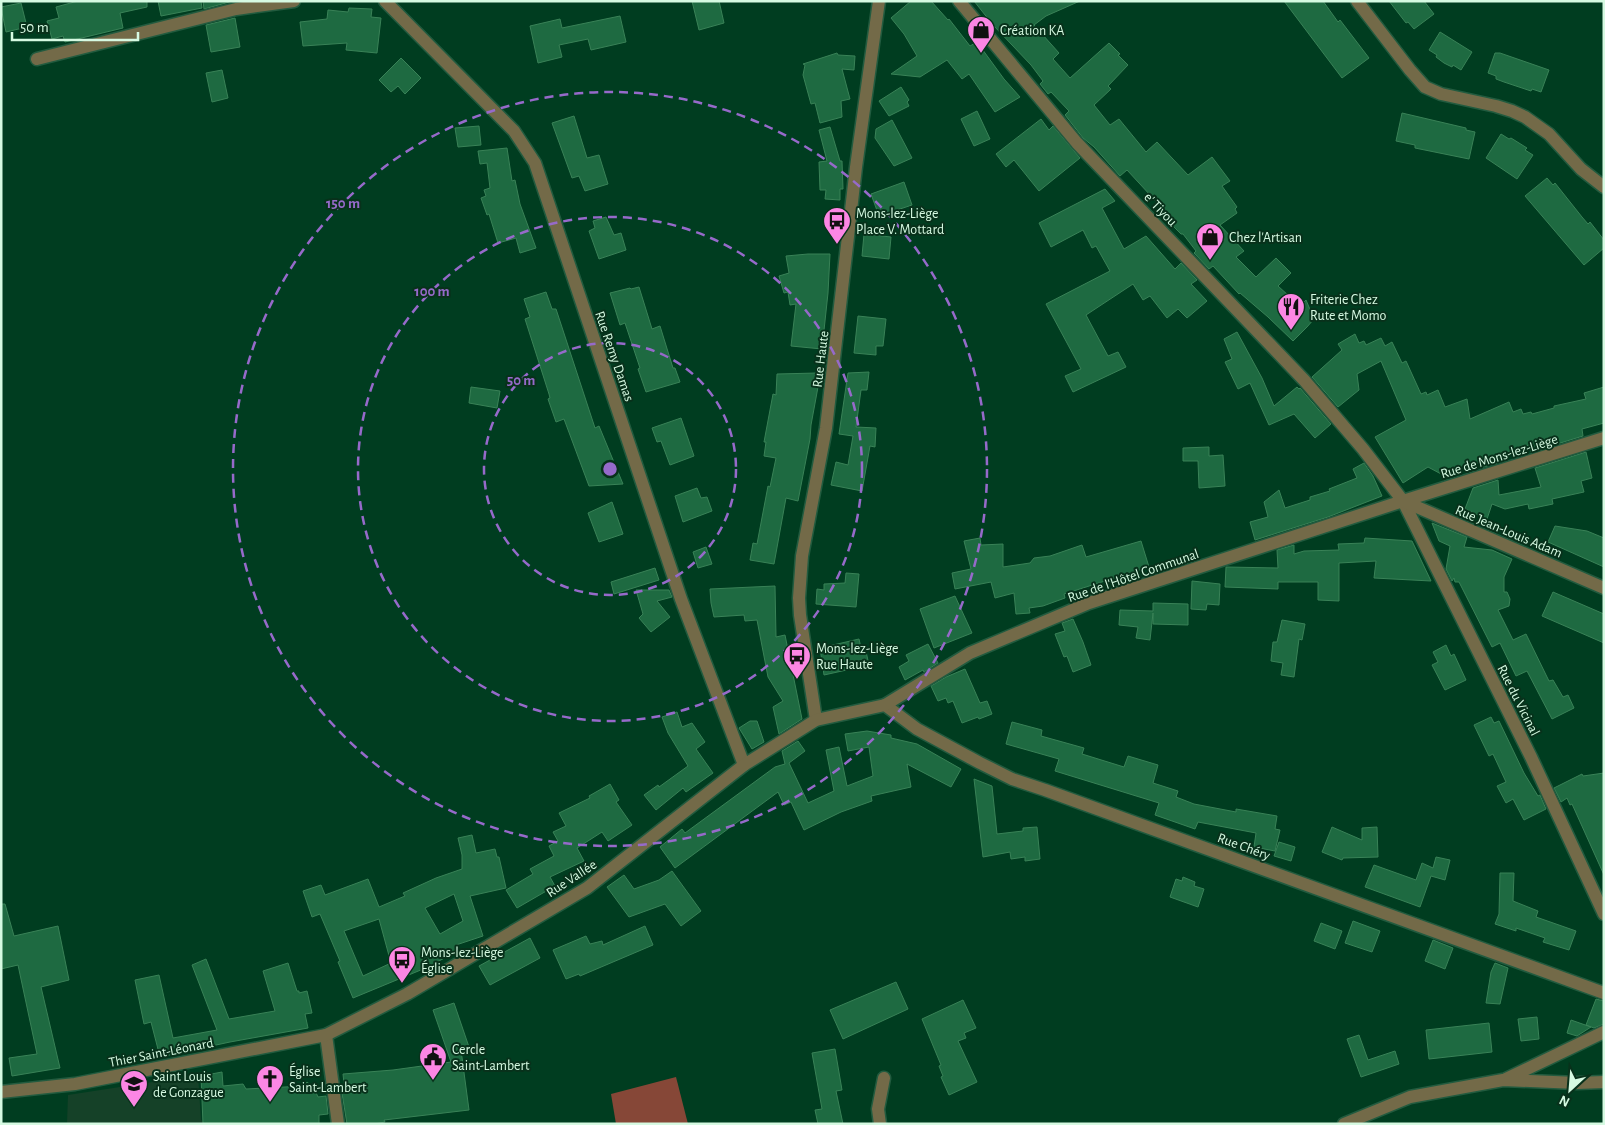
<svg xmlns="http://www.w3.org/2000/svg" width="1605" height="1125" viewBox="0 0 1605 1125" font-family="'Alegreya Sans',sans-serif">
  <rect width="100%" height="100%" fill="#003d20"/>
  <path fill="#154128" d="M198,1075L201,1120L207,1124H67L68,1095Z"/>
  <path fill="#864737" d="M676,1077L688,1124H616L611,1094Z"/>
  <path fill="#1e6a41" stroke="#398257" fill-rule="evenodd" d="M78,1H147V7L120,13L123,28L65,42L63,36L52,39L47,21L59,18L56,7Z
    M158,1H201L202,8L161,16Z
    M203,1H233L204,9Z
    M692,1H719L724,23L699,30Z
    M911,1H931L948,20L949,19L970,46L977,42L1004,79L1020,97L995,112L969,74L962,79L947,60L920,77L891,74L917,56L904,34L891,18Z
    M974,1H1080L1046,16L1034,25L1059,53L1053,59L1070,78L1109,43L1120,54L1118,55L1128,65L1108,86L1111,89L1094,105L1110,125L1119,119L1146,152L1157,142L1188,175L1212,157L1230,181L1222,186L1237,207L1235,209L1237,213L1220,225L1244,251L1236,257L1256,277L1276,258L1291,273L1278,286L1300,306L1306,300L1314,319L1307,327L1293,341L1268,317L1240,293L1239,294L1213,266L1209,269L1194,253L1196,251L1183,234H1181L1166,219L1170,216L1151,196L1127,170L1120,176L1094,147L1083,138L1065,115L1069,111L1051,92L1048,94L1040,84L1043,81L1031,65L993,25Z
    M1284,1H1323L1338,22L1340,20L1369,58L1342,78Z
    M1389,1H1424L1434,14L1414,29L1408,22L1406,23Z
    M21,3L27,27L6,32L1,7Z
    M349,8L372,9L371,17L381,18L377,53L346,50L347,43L303,46L300,22L327,19L328,10L348,12Z
    M620,16L626,42L591,50L588,39L559,45L562,57L538,63L530,26L560,19L562,28Z
    M235,18L240,47L211,52L206,25Z
    M1440,32L1472,52L1461,70L1453,65L1452,67L1444,63L1436,57L1437,55L1429,50Z
    M837,53L838,55L855,56L854,70L842,69L850,99L841,101L842,117L820,123L815,103L811,104L803,75L805,65L803,64Z
    M1495,53H1500L1549,70L1541,92L1532,89L1531,91L1504,82L1496,79V76L1488,73Z
    M401,58L421,78L405,94L398,86L391,92L379,80Z
    M222,70L228,98L212,102L206,73Z
    M901,87L909,100L907,102L909,106L889,116L879,101Z
    M977,111L990,139L974,146L961,119Z
    M1402,113L1466,128V130L1475,132L1469,159L1415,148V145L1396,141Z
    M574,116L587,158L599,155L608,184L585,191L579,176L572,178L552,123Z
    M1041,119L1049,130L1053,126L1080,158L1039,191L1014,160L1006,167L996,154Z
    M892,120L912,158L894,166L875,138L876,129Z
    M479,126L481,145L458,147L455,128Z
    M830,127L840,161H842L843,189H840V200L825,199L826,190H820L819,162L827,161L819,130Z
    M1501,134L1509,139L1511,138L1527,148L1525,150L1533,155L1517,179L1486,158Z
    M507,148L512,181L515,180L520,204L536,248L520,253L516,238L498,243L489,214L487,215L481,198L486,196L484,190L490,188L487,163L480,164L478,151Z
    M1547,178L1553,185L1555,183L1582,217L1588,224L1590,222L1604,240V248L1584,265L1525,196Z
    M904,182L912,205L879,216L871,194Z
    M1105,189L1115,201L1102,208L1124,249L1146,236L1175,269L1181,263L1197,280L1191,284L1207,301L1187,318L1178,309L1167,318L1150,296L1143,300L1133,284L1086,315L1108,356L1118,352L1126,367L1073,392L1065,376L1081,369L1046,304L1110,271L1096,246L1092,248L1083,230L1051,247L1039,223Z
    M606,217L614,235L621,233L626,250L599,259L589,231L595,228L593,221Z
    M864,234L891,237L889,259L862,256Z
    M808,254H830L828,293L822,349L791,346L796,304L790,305L788,292L784,293L779,276L789,273L786,256Z
    M639,287L652,329L660,326L673,368H675L680,382L646,392L638,369L640,368L625,323L620,325L610,293L630,288L631,289Z
    M546,292L552,309H556L595,428L599,426L623,484L589,486L564,419L556,422L548,399L550,398L549,394L525,319L530,317L524,299Z
    M858,316L886,319L883,346H876V355L854,353Z
    M1237,332L1262,378L1274,406L1297,387L1299,389L1300,388L1331,424L1315,438L1294,414L1269,425L1250,383L1238,389L1225,362L1232,359L1224,339Z
    M1355,334L1359,343L1364,341L1366,345L1381,338L1385,346L1392,342L1402,363L1406,361L1421,394L1426,392L1427,395L1438,390L1445,407L1467,399L1470,419L1509,402L1513,412L1521,409L1523,414L1531,412L1532,414L1554,408V406L1586,399L1584,393L1604,387V423L1582,429L1583,436L1531,452L1529,445L1497,456L1498,463L1480,468L1482,462L1443,475L1428,467L1403,483L1375,437L1406,420L1381,361L1357,374L1359,390L1338,407L1312,377L1342,350L1338,344Z
    M869,372L867,390H861L856,427L876,428L875,447L870,446L862,491L831,485L836,462L848,465L853,436L839,434L848,373Z
    M817,373L818,387L811,425L810,439L798,501L786,498L774,564L750,560L753,543L757,544L768,486L770,487L776,458L764,456L766,442H764L773,394L776,395L777,374Z
    M471,387L500,391L497,408L469,403Z
    M681,418L694,456L670,465L661,441L657,442L652,428Z
    M1209,447V456L1223,455L1225,486L1199,488L1198,461H1183V448Z
    M1586,452L1592,478L1581,481L1584,492L1552,499L1553,504L1529,509L1528,504L1505,509L1492,504L1487,519L1465,509L1473,488L1498,480L1499,495L1541,487L1535,468Z
    M1364,463L1373,476L1382,496L1328,517L1255,540L1250,522L1268,517L1264,502L1279,490L1285,508L1310,500V497L1330,491L1329,489L1357,478L1353,469Z
    M697,488L701,498L707,497L712,511L683,522L675,496Z
    M612,502L623,534L599,542L588,513Z
    M1432,523L1467,537L1464,547L1492,550L1512,559L1504,577V592H1507L1510,599L1509,606L1498,610L1513,640L1526,634L1549,681L1553,680L1563,697L1568,695L1574,708L1552,719L1527,671L1516,676L1500,643L1492,647L1459,582H1455L1454,578L1452,581L1446,569L1450,546L1439,541Z
    M1555,526L1587,531L1604,538V567L1548,542Z
    M980,538L981,545L1003,544V567L1030,563L1034,558L1050,556L1082,545L1086,557L1141,541L1149,567L1064,594L1065,598L1043,606L1029,608L1030,613L1016,614L1014,593L995,598L991,582L955,589L952,573L971,569L964,541Z
    M1365,538L1412,541L1431,581L1374,578L1376,561L1339,563V601L1318,600V582H1278V589L1225,587L1226,567L1278,568L1277,550L1294,545V554L1304,551L1339,550L1338,544L1364,543Z
    M706,547L712,564L698,568L693,552Z
    M655,568L659,580L614,594L611,582Z
    M846,573L859,574L856,607L816,604L817,589L824,590V584L845,583Z
    M1192,581L1220,584L1219,605L1207,604L1206,610L1191,609Z
    M775,586L776,637L785,635L802,719L779,734L773,707L783,701L768,677L757,620L745,621L744,615L714,617L711,603L710,589Z
    M636,590H669L672,597L657,601L670,617L651,632L639,618L643,614Z
    M1553,592L1604,614V643L1542,616Z
    M955,596L972,633L934,648L920,609Z
    M1153,603L1188,604V625L1153,624V613L1150,640L1136,638L1138,627L1119,625L1120,610L1153,611Z
    M1073,619L1083,642L1091,665L1073,672L1067,656L1064,657L1055,634L1065,631L1062,623Z
    M1282,620L1305,624L1302,640L1299,639L1294,677L1281,675L1283,663L1271,661L1273,642H1277Z
    M859,639L861,648L865,647L869,665L824,675L820,648Z
    M928,644L938,663L924,672L923,670L905,680L899,667L909,661L906,655Z
    M1446,645L1451,656L1454,654L1466,680L1445,690L1432,665L1438,662L1433,652Z
    M965,669L980,703L987,701L992,714L979,719L978,717L962,723L953,701L948,703L946,698L938,701L931,686L946,677Z
    M677,712L682,727L692,723L705,742L696,749L713,773L686,792L683,788L656,810L644,795L658,785L659,787L688,766L668,733L662,717Z
    M1491,717L1494,723L1499,721L1524,773L1538,796L1540,795L1546,809L1524,820L1513,799L1506,803L1497,786L1506,782L1493,754L1489,756L1474,725Z
    M750,721H757L764,742L752,749L739,728Z
    M1012,722L1042,730L1041,736L1084,748L1082,754L1124,767L1128,756L1158,765L1153,783L1178,791L1176,797L1194,804L1236,812V809L1277,816L1275,829L1280,830L1275,851L1254,847L1256,833L1198,822L1195,829L1155,815L1159,803L1055,771L1059,759L1006,744Z
    M867,731L891,735V738L917,744L961,769L951,787L907,764L911,787L871,796L872,801L841,812L804,830L791,802L784,805L778,792L675,868L660,847L682,829L685,833L775,767L785,764L782,751L798,741L805,751L789,763L808,803L834,791L826,750L839,747L847,786L873,776L869,747L848,751L845,734Z
    M1604,773V875L1572,804L1570,805L1567,798L1561,802L1554,788L1582,774L1583,776Z
    M974,779L992,786L997,834L1023,831V828L1037,827L1040,859L1025,861V857L1011,859L1010,852L983,857Z
    M610,784L619,800L616,802L632,825L608,841L602,832L577,848L584,861L550,877L555,886L517,908L506,890L533,874L530,869L554,856L549,846L558,841L553,832L566,826L559,813L590,798L589,796Z
    M1332,827L1362,840V828L1377,827L1378,857L1343,858L1342,860L1322,852Z
    M472,835L476,853L495,849L497,857H499L506,888L470,896L483,936L456,945L459,950L428,967L353,998L338,962L340,961L320,914L312,917L303,891L321,885L325,895L368,879L379,907L405,896L403,893L436,878L462,869V855L458,838ZM454,894L463,921L440,934L425,908ZM379,919L391,963L363,976L344,931Z
    M1279,842L1295,847L1291,861L1274,856Z
    M1436,857L1450,860L1445,880L1431,876L1420,907L1365,887L1374,865L1416,880L1422,863L1433,868Z
    M672,871L701,911L681,926L665,904L629,917L607,887L624,875L634,889L659,880Z
    M1500,873H1514L1513,901L1538,911L1536,917L1576,931L1569,950L1543,942L1545,938L1516,928V931L1495,924L1499,914Z
    M1183,877L1195,882L1194,886L1204,889L1198,907L1170,897L1176,879L1182,881Z
    M1,904H5L14,936L58,926L69,980L41,987L60,1068L12,1076L9,1058L37,1054L18,965L1,969Z
    M1353,921L1380,931L1372,952L1345,943Z
    M1321,923L1342,931L1335,949L1314,941Z
    M645,926L653,945L580,976L579,974L566,979L553,950L586,936L590,944L602,941L603,945Z
    M530,938L540,958L490,985L479,966Z
    M1433,940L1453,948L1445,969L1425,961Z
    M206,959L229,1019L275,1011L263,971L288,963L297,991H299V993L307,991L312,1013L305,1014L308,1028L230,1042L160,1057L151,1022L144,1024L135,980L159,975L173,1038L217,1030L192,965Z
    M1495,963L1508,968L1500,1004L1486,1003L1491,972Z
    M896,982L908,1009L843,1039L830,1010Z
    M1596,999L1604,1001V1024L1594,1028L1586,1025Z
    M963,1000L976,1028L964,1033L966,1038L958,1041L977,1082L949,1095L941,1077L943,1076L939,1066L941,1065L922,1019Z
    M454,1003L469,1047L461,1050L469,1110L384,1120L385,1122L374,1124H347L342,1093H345L343,1074L393,1070L451,1062L433,1010Z
    M1537,1017L1539,1039L1521,1041L1518,1019Z
    M1571,1020L1591,1027L1577,1036L1567,1033Z
    M1489,1023L1492,1052L1429,1059L1426,1030Z
    M1359,1035L1368,1060L1395,1051L1399,1064L1361,1077L1347,1039Z
    M835,1049L842,1090L836,1091L843,1124H818L815,1110L822,1109L812,1053Z
    M222,1072L223,1086L243,1084L246,1089L304,1086L307,1082L314,1088L318,1097L326,1096L328,1114L319,1115V1124H203L201,1076Z"/>
  <g fill="none" stroke-linecap="round" stroke-linejoin="round">
    <defs>
      <path id="minor" d="M385,1L514,131L535,163L681,599L744,765
        M1357,1L1410,70L1425,87L1441,94L1496,106L1512,111L1525,117L1549,134L1581,169L1604,187
        M37,59L236,9L294,1
        M1403,501L1531,757L1604,914
        M885,705L917,729L980,763L1012,779L1045,790L1604,993
        M816,720L800,615L799,598L802,556L826,428L856,167L879,1
        M326,1035L338,1124
        M1506,1079L1604,1032
        M880,1124L878,1109L884,1078
        M1344,1124L1410,1097L1503,1080L1577,1083L1604,1082"/>
      <path id="tertiary" d="M959,1L1077,143L1304,380L1363,449L1403,501
        M1403,501L1604,588
        M1,1092L75,1084L326,1035L407,994L587,888L744,765L816,720L885,705L970,653L1089,603L1403,501L1604,438"/>
    </defs>
    <use href="#minor" stroke="#225b3f" stroke-width="15"/>
    <use href="#tertiary" stroke="#225b3f" stroke-width="15"/>
    <use href="#minor" stroke="#736a48" stroke-width="12"/>
    <use href="#tertiary" stroke="#736a48" stroke-width="12"/>
  </g>
  <g fill="none" stroke="#966aca" stroke-width="2.5" stroke-dasharray="9 6">
    <circle cx="610" cy="469" r="126"/>
    <circle cx="610" cy="469" r="252"/>
    <circle cx="610" cy="469" r="377"/>
  </g>
  <defs>
    <symbol id="shop-pin" viewBox="-11 -11 22 30"><path d="M0 17L-7.5 6A9.5 9.5 0 1 1 7.5 6Z" fill="#fc86e4" stroke="#08311b"/><path d="M-5-2.5h2.3a2.7 3.5 0 0 1 5.4 0H5L5.5 6h-11ZM-1.5-2.5h3a1.5 2.3 0 0 0-3 0Z" fill="#111"/></symbol>
    <symbol id="bus-pin" viewBox="-11 -11 22 30"><path d="M0 17L-7.5 6A9.5 9.5 0 1 1 7.5 6Z" fill="#fc86e4" stroke="#08311b"/><path d="M-5-6H5V4H4V6H2V4H-2V6H-4V4H-5ZM-3.5-4V0h7V-4ZM-3.5 1.2v1.5H-2V1.2ZM2 1.2v1.5H3.5V1.2Z" fill="#111"/></symbol>
    <symbol id="restaurant-pin" viewBox="-11 -11 22 30"><path d="M0 17L-7.5 6A9.5 9.5 0 1 1 7.5 6Z" fill="#fc86e4" stroke="#08311b"/><path d="M-5-6h1v4h1v-4h1v4h1v-4h1v5L-1.5 .5V6h-2V.5L-5-1ZM5-6V6H3V1.5H1.5Q1.5-4 5-6Z" fill="#111"/></symbol>
    <symbol id="civic-pin" viewBox="-11 -11 22 30"><path d="M0 17L-7.5 6A9.5 9.5 0 1 1 7.5 6Z" fill="#fc86e4" stroke="#08311b"/><path d="M-.6-6.5H3V-4.5H.6V-3L4-1V1h2V6H-6V1h2V-1L-.6-3ZM-1.2 2.5V6h2.4V2.5Z" fill="#111"/></symbol>
    <symbol id="church-pin" viewBox="-11 -11 22 30"><path d="M0 17L-7.5 6A9.5 9.5 0 1 1 7.5 6Z" fill="#fc86e4" stroke="#08311b"/><path d="M-1.2-6h2.4v3.5h3.3v2.4h-3.3V6h-2.4V-.1h-3.3v-2.4h3.3Z" fill="#111"/></symbol>
    <symbol id="school-pin" viewBox="-11 -11 22 30"><path d="M0 17L-7.5 6A9.5 9.5 0 1 1 7.5 6Z" fill="#fc86e4" stroke="#08311b"/><path d="M0-5L7-2L0 1L-7-2ZM-4 1L0 2.5L4 1V4Q0 6-4 4Z" fill="#111"/></symbol>
  </defs>
  <g fill-rule="evenodd">
    <use href="#shop-pin" x="965" y="14" width="32" height="43"/>
    <use href="#bus-pin" x="821" y="205" width="32" height="43"/>
    <use href="#shop-pin" x="1194" y="221" width="32" height="43"/>
    <use href="#restaurant-pin" x="1275" y="291" width="32" height="43"/>
    <use href="#bus-pin" x="781" y="640" width="32" height="43"/>
    <use href="#bus-pin" x="386" y="944" width="32" height="43"/>
    <use href="#civic-pin" x="417" y="1041" width="32" height="43"/>
    <use href="#church-pin" x="254" y="1063" width="32" height="43"/>
    <use href="#school-pin" x="118" y="1068" width="32" height="43"/>
  </g>
  <g text-anchor="middle" stroke-width="4" stroke-linejoin="round" paint-order="stroke">
    <g font-size="14" fill="#d6fae2" stroke="#08311b" text-anchor="start">
      <text x="1000" y="35">Création KA</text>
      <text x="856" y="218">Mons-lez-Liège<tspan x="856" dy="16">Place V. Mottard</tspan></text>
      <text x="1229" y="242">Chez l'Artisan</text>
      <text x="1310" y="304">Friterie Chez<tspan x="1310" dy="16">Rute et Momo</tspan></text>
      <text x="816" y="653">Mons-lez-Liège<tspan x="816" dy="16">Rue Haute</tspan></text>
      <text x="421" y="957">Mons-lez-Liège<tspan x="421" dy="16">Église</tspan></text>
      <text x="452" y="1054">Cercle<tspan x="452" dy="16">Saint-Lambert</tspan></text>
      <text x="289" y="1076">Église<tspan x="289" dy="16">Saint-Lambert</tspan></text>
      <text x="153" y="1081">Saint Louis<tspan x="153" dy="16">de Gonzague</tspan></text>
    </g>
    <g font-size="14" fill="#d6fae2" stroke="#08311b">
      <text transform="translate(1161 209) rotate(46)" y="5">e' Tiyou</text>
      <text transform="translate(615 356) rotate(71)" y="5">Rue Remy Damas</text>
      <text transform="translate(820 359) rotate(-83)" y="5">Rue Haute</text>
      <text transform="translate(1499 456) rotate(-17)" y="5">Rue de Mons-lez-Liège</text>
      <text transform="translate(1509 531) rotate(23)" y="5">Rue Jean-Louis Adam</text>
      <text transform="translate(1133 575) rotate(-19)" y="5">Rue de l'Hôtel Communal</text>
      <text transform="translate(1519 700) rotate(63)" y="5">Rue du Vicinal</text>
      <text transform="translate(1244 846) rotate(20)" y="5">Rue Chéry</text>
      <text transform="translate(571 878) rotate(-33)" y="5">Rue Vallée</text>
      <text transform="translate(161 1052) rotate(-11)" y="5">Thier Saint-Léonard</text>
    </g>
  </g>
  <circle cx="610" cy="469" r="8" fill="#966aca" stroke="#08311b" stroke-width="2.5"/>
  <g font-size="15" text-anchor="middle" font-weight="bold" fill="#966aca" stroke="#08311b" stroke-width="4" stroke-linejoin="round" paint-order="stroke">
    <text x="343" y="208">150 m</text>
    <text x="432" y="296">100 m</text>
    <text x="521" y="385">50 m</text>
  </g>
  <rect width="1605" height="1125" fill="none" stroke="#d6fae2" stroke-width="5"/>
  <g transform="translate(1570 1090) rotate(206)" stroke="#08311b" stroke-width="4" paint-order="stroke">
  <path d="M0-4L9 19L0 12L-9 19Z" fill="#d6fae2"/>
  <text y="-8" font-size="14" font-weight="bold" text-anchor="middle" fill="#d6fae2">N</text>
  </g>
  <path d="M12 32v8h126v-8" fill="none" stroke="#d6fae2" stroke-width="2.5"/>
  <text x="20" y="32" font-size="15" fill="#d6fae2" stroke="#08311b" stroke-width="4" paint-order="stroke">50 m</text>
</svg>
